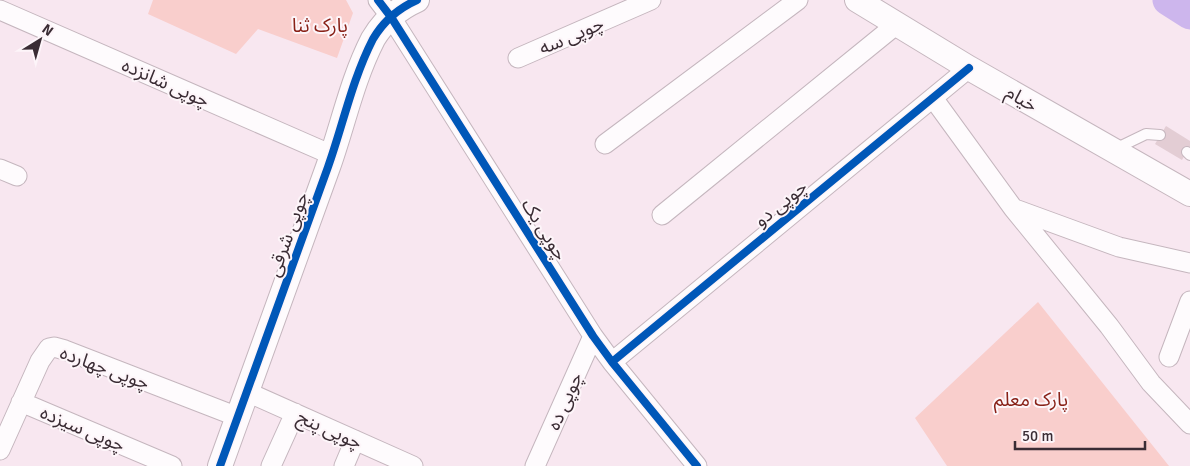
<svg xmlns="http://www.w3.org/2000/svg" width="1190" height="466" viewBox="0 0 1190 466" font-family="Signika,'Noto Sans Arabic',sans-serif">
  <rect width="100%" height="100%" fill="#f8e7f0"/>
  <path fill="#f9cecc" d="M153,0H346L353,13L337,58L258,29L236,54L148,14Z
    M1038,302L1169,466H947L915,418Z"/>
  <g fill="none" stroke-linecap="round" stroke-linejoin="round">
    <path stroke="#cdb6ed" stroke-width="31" d="M1168,0L1190,14"/>
  </g>
  <path fill="#e3cdd4" d="M1166,126L1190,141V146L1182,160L1155,144Z"/>
  <g fill="none" stroke-linecap="round" stroke-linejoin="round">
    <defs>
      <path id="service" d="M1115,149L1146,134L1160,135
        M1187,152L1190,155"/>
      <path id="minor" d="M378,0L391,17L593,336L612,362L697,466
        M0,10L332,155
        M518,58L651,0
        M933,98L1013,208L1109,326L1151,383L1190,424
        M605,144L798,0
        M0,169L17,176
        M1015,209L1119,247L1190,263
        M662,215L897,24
        M1169,357L1190,301
        M612,362L969,68
        M247,392L413,466
        M21,402L172,466
        M0,450L40,361L49,348L54,347L65,350L238,417
        M271,466L295,413
        M344,466L355,440
        M535,466L593,336"/>
      <path id="tertiary" d="M857,0L969,68L1190,194
        M220,466C256,367 292,267 328,167C343,125 352,80 373,39C383,22 399,8 417,0"/>
    </defs>
    <use href="#service" stroke="#c5b6be" stroke-width="12"/>
    <use href="#minor" stroke="#c5b6be" stroke-width="21"/>
    <use href="#tertiary" stroke="#c5b6be" stroke-width="26"/>
    <use href="#service" stroke="#fefbfd" stroke-width="10"/>
    <use href="#minor" stroke="#fefbfd" stroke-width="19"/>
    <use href="#tertiary" stroke="#fefbfd" stroke-width="24"/>
    <defs>
      <path id="cycleway" d="M378,0L391,17L593,336L612,362L697,466
        M612,362L969,68
        M220,466C256,367 292,267 328,167C343,125 352,80 373,39C383,22 399,8 417,0"/>
    </defs>
    <use href="#cycleway" stroke="#fdf5f9" stroke-width="11"/>
    <use href="#cycleway" stroke="#0057b8" stroke-width="8"/>
  </g>
  <g text-anchor="middle" stroke-width="4" stroke-linejoin="round" paint-order="stroke">
    <g font-size="19" fill="#882117" stroke="#fdf5f9">
      <text x="320" y="32">پارک ثنا</text>
      <text x="1031" y="406">پارک معلم</text>
    </g>
    <g font-size="19" fill="#3a2c34" stroke="#fdf5f9">
      <text transform="translate(571 35) rotate(-23)" y="7">چوپی سه</text>
      <text transform="translate(166 82) rotate(24)" y="7">چوپی شانزده</text>
      <text transform="translate(1022 98) rotate(30)" y="7">خیام</text>
      <text transform="translate(780 203) rotate(-39)" y="7">چوپی دو</text>
      <text transform="translate(545 229) rotate(58)" y="7">چوپی یک</text>
      <text transform="translate(287 234) rotate(-70)" y="7">چوپی شرقی</text>
      <text transform="translate(105 367) rotate(20)" y="7">چوپی چهارده</text>
      <text transform="translate(564 401) rotate(-66)" y="7">چوپی ده</text>
      <text transform="translate(83 428) rotate(23)" y="7">چوپی سیزده</text>
      <text transform="translate(330 429) rotate(24)" y="7">چوپی پنج</text>
    </g>
  </g>
  <g transform="translate(40 40) rotate(37)" stroke="#fdf5f9" stroke-width="4" paint-order="stroke">
  <path d="M0-4L9 19L0 12L-9 19Z" fill="#3a2c34"/>
  <text y="-8" font-size="14" font-weight="bold" text-anchor="middle" fill="#3a2c34">N</text>
  </g>
  <path d="M1015 441v8h130v-8" fill="none" stroke="#3a2c34" stroke-width="2.5"/>
  <text x="1022" y="441" font-size="15" fill="#3a2c34" stroke="#fdf5f9" stroke-width="4" paint-order="stroke">50 m</text>
</svg>
